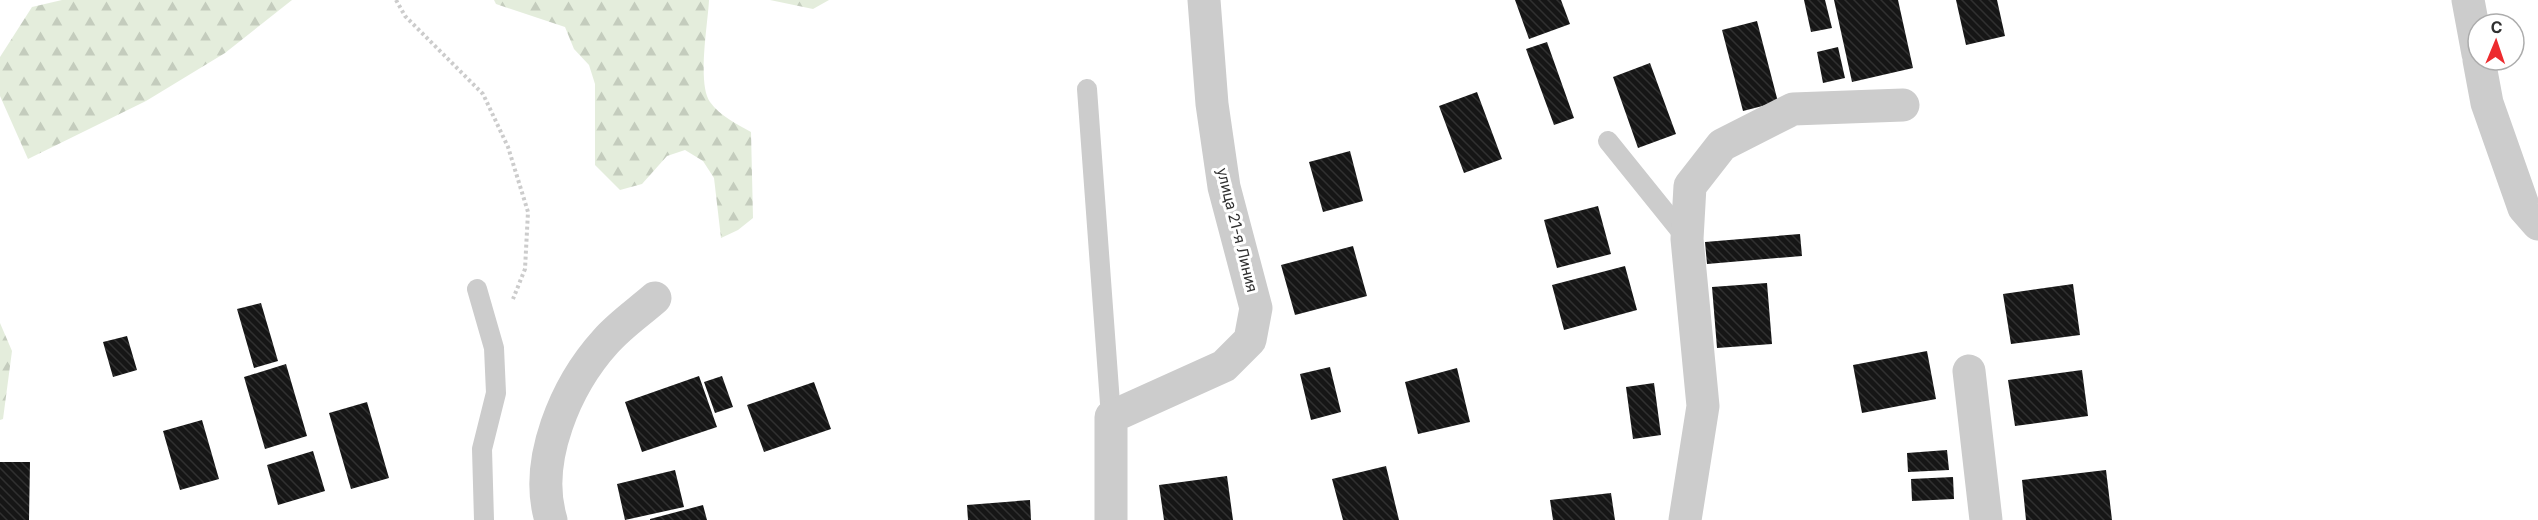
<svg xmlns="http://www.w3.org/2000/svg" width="2538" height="520" viewBox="0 0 2538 520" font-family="Inter,sans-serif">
  <defs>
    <pattern id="forest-firs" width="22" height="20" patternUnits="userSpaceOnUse" patternTransform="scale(1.5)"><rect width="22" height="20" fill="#e4eddc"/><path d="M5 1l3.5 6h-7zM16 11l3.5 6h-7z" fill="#c4ccbd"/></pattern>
    <pattern id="building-back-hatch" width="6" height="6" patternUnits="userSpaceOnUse" patternTransform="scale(1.5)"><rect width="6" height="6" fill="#161616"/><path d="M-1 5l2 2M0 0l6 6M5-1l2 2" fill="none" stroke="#303030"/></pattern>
  </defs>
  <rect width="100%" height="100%" fill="#fff"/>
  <path fill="url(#forest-firs)" d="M62,0H292L225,53L146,101L28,159L0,96V57L32,7Z
    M494,0H709C708,23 697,84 710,102C720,116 737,124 751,132L753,218L738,230L721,238L714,178L703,161L685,150L667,156L642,184L620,190L595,165V84L589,65L574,49L565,27L496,4Z
    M770,0H829L813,9Z
    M0,323L12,351L3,419L0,420Z"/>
  <path fill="url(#building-back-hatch)" d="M1515,0H1561L1570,24L1529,39Z
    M1804,0H1825L1832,28L1811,32Z
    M1834,0H1898L1913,68L1852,82Z
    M1956,0H1997L2005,36L1966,45Z
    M1757,21L1778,102L1743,111L1722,30Z
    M1547,42L1574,118L1554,125L1526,49Z
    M1838,47L1845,78L1823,83L1817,52Z
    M1650,63L1676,134L1638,148L1613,77Z
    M1477,92L1502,159L1464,173L1439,106Z
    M1350,151L1363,201L1323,212L1309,162Z
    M1598,206L1611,254L1557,268L1544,220Z
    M1800,234L1802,256L1707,264L1705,242Z
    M1353,246L1367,296L1295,315L1281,265Z
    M1625,266L1637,310L1564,330L1552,285Z
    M1767,283L1772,344L1717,348L1712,287Z
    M2073,284L2080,335L2011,344L2003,294Z
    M261,303L278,361L254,368L237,309Z
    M127,336L137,370L113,377L103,342Z
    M1927,351L1936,399L1862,413L1853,365Z
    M286,364L307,436L265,449L244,377Z
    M1330,367L1341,412L1311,420L1300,374Z
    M1457,368L1470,422L1418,434L1405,382Z
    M2082,370L2088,416L2015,426L2008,380Z
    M699,376L717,427L642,452L625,402Z
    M722,376L733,407L715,413L704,382Z
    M814,382L831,429L764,452L747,405Z
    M1654,383L1661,435L1633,439L1626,387Z
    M367,402L389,478L351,489L329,413Z
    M202,420L219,479L180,490L163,431Z
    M1947,450L1949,470L1908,472L1907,453Z
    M313,451L325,491L278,505L267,465Z
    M0,462H30L29,520H0Z
    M1386,466L1399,520H1343L1332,479Z
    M675,470L684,507L625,520L617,484Z
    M2106,470L2112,520H2026L2022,480Z
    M1227,476L1233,520H1164L1159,485Z
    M1953,477L1954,499L1912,501L1911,479Z
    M1611,493L1615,520H1553L1550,500Z
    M1030,500L1031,520H968L967,505Z
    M703,505L707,520H650V519Z"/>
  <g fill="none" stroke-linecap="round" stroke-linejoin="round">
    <path stroke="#ccc" stroke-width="4" stroke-dasharray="3 3" stroke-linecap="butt" d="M396,0L405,16L483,94L508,147L528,212L525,269L513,299"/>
    <path stroke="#ccc" stroke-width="20" d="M1087,89L1111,417
      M1608,141L1687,239
      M477,289L494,348L496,393L482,449L484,520"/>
    <path stroke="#ccc" stroke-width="33" d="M2468,0L2478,54
      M2479,60L2487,103L2524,208L2538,224
      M1969,371L1986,520
      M551,520C533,461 566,385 606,341C620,325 639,312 655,298
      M1111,520V417L1224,366L1250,340L1256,308L1224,187L1212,104L1204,0
      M1685,520L1703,406L1687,239L1690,186L1722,145L1793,109L1903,105"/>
  </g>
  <g text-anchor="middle" stroke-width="6" stroke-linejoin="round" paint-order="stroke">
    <g font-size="15" fill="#2f2f2f" stroke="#fff">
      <text transform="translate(1237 230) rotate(76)" y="5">улица 21-я Линия</text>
    </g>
  </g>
  <g transform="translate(2496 42) rotate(2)"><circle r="28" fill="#ffffff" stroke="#acacac" stroke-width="1.5"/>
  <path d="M0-4.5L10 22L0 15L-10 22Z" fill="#ed2b2e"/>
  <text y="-9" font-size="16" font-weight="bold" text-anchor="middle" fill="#2f2f2f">С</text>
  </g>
</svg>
